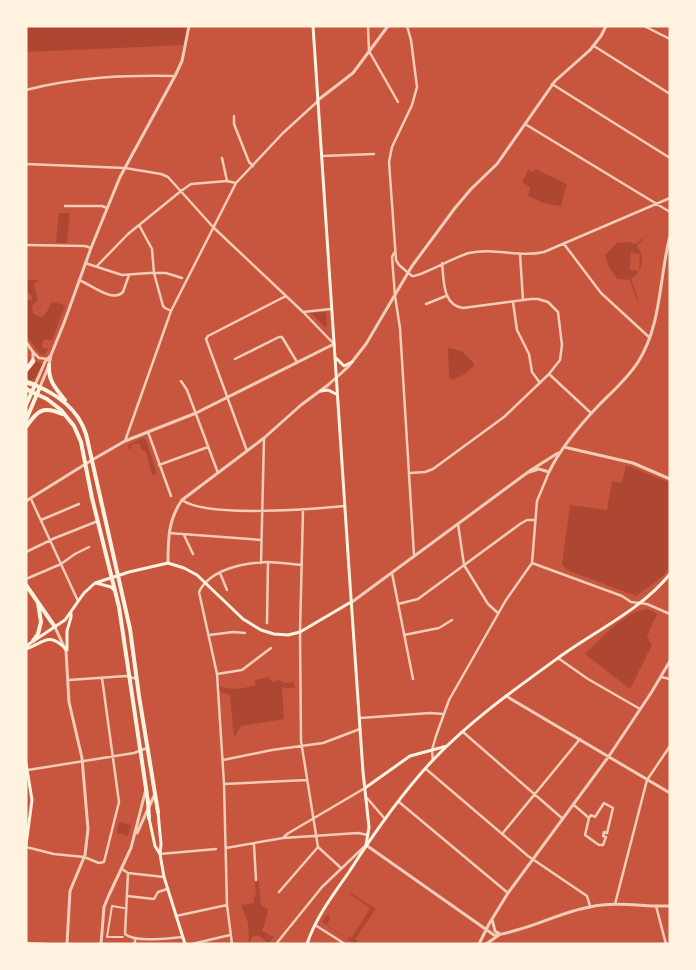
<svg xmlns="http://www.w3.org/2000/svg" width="696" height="970" viewBox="0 0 696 970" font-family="Raleway,sans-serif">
  <rect width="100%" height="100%" fill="#c8553d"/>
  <path fill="#ae4732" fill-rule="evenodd" d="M26,26H189L186,45L26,52Z
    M535,169L567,184L561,206L543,203L528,196L530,187L522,182L528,170L533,172Z
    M59,213H70L67,243H57L56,240Z
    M646,235L637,246C646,259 643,270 631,279L639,302L635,296L630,280L617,279L609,267L605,255L617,243L631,242L636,244ZM631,253L640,254L639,271L630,270Z
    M26,280H39L34,284L38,300L32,306L33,314L41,317L45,315L52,302L65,305L52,341L44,339L42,344L43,348L48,349L44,355L40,354L26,335V301L32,299V297L26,290Z
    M326,312L327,326L325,327L311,313Z
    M448,348L462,351L475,365L465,374L452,380L449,378Z
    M37,361L42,364V365L35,378L32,380L26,379V374Z
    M143,438L146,440L157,474L152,475L146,452L142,450L139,443L131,445L132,448L128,449L129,444Z
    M626,465L670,483V566L663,576L636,596L567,570L562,564L570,505L607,510L612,481L622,483Z
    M647,609L657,614L647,636L652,645L630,689L585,654C603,638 622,613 647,609Z
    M268,677L273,682L279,680L285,683L294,682L295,688H282L284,719L241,726L234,738L230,695L220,692L219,686C231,691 243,689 256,685L255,680Z
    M119,822L131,825L128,836L117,833Z
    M259,881L261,905L268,909L266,919L262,931L274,937L269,943L257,935L252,937L249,944L248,923L241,905L254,903V897L256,896L255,882Z
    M349,893H351L376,909L355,939L358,941L355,944L322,922L326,915H329L330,918L327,925L347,938L352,937L370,908Z"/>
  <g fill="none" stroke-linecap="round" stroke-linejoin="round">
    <path stroke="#f1ccb7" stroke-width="2" d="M123,937H107L112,906L124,908"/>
    <path stroke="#f1ccb7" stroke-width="2.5" d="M368,26L369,51L398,102
      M407,26L411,40L417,87L412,105L392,147L389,162L396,260L399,265L412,276C420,277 456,256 469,253C494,247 519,258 544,252L670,198
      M644,26L670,39
      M594,46L670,94
      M552,84L670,158
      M26,90C76,77 125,75 175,76
      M234,116V124L249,162L253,166
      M525,124L670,212
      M322,156L374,154
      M222,158L227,181
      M26,164L125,168L161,174L168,177L213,227L303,312L334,344
      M65,206H102L107,208
      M139,225L152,249L154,273L163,306L165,308L171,311
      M564,244L601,293L650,338
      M26,245L85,246L91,248
      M394,253L392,257L395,296L400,328L414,555
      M520,254L523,300
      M85,263L122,275L149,273H166L182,278
      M97,266L128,234L181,191L191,184L227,181L236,183
      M79,280C92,285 112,303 123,292L129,275
      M513,302L517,330L529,354L532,372L540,383
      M426,304L446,296
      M303,312L331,309
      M33,352L39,358L48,359
      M235,359L279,337H282L297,362
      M549,374L591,413
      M181,381L187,390L218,473
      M148,432L171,496
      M125,441L171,311L236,183L283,133L318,101
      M247,451L206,339L208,336L286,296
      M159,465L208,447
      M410,473L425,472L433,469L504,417L549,374L560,360L562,345L558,312L548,302L538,299H531L463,308C442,305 444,280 442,263
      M31,499L78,601
      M182,500C206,518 313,509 345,506
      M303,510L300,632L301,741L318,847L340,867
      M41,520L79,504
      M458,524L464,565L488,604L498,613
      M169,533L261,540
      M184,535L193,554
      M26,552L55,538L98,521
      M261,563L264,438
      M532,563L622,596L631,602L647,604L670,614
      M220,573L227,590
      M392,573L413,679
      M26,579L61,564L75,554L89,547
      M398,604L418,599L520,524L527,520H535
      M267,623L268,562
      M209,635L233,632L245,633
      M404,635L439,628L452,620
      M558,658L588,679L640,709
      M217,674L242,670L271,648
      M661,677L670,679
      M69,680L126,676L137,679
      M360,718L430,713L443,714
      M463,732L563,819
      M223,760L272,750L323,743L360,729
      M433,761L432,750L436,736L449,700L506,600L532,563L537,501L549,472
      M426,769L528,856L587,896L590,906
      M28,770L134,753L147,748
      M224,784L307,780
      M367,798L385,819
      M399,802L508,893
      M604,803L613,808L607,833L604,832L603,836L606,837L603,845H599L585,835L589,818L591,815L595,817Z
      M574,805L589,818
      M502,834L580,739
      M283,838L287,834L365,788
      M254,845L256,880
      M26,847L54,854L84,857L99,863L104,862L119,802L102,678
      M226,848L283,838L358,833L368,835
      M160,854L216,849
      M122,869L128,873L164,877
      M128,873L125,934C135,943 169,938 183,937
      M279,892L318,847
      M127,896L154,899L158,892L167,889
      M615,904L647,780L670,746
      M656,906L666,944
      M176,916L227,905
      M315,925L345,944
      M135,938V944
      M26,943L46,944
      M192,944L230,935
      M232,944L227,905L224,784L217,674L199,592C210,569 244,563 266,562C277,562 290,564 302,565
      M276,944L322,887L366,845"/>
    <path stroke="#f1ccb7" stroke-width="3" d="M318,100L353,73L388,26
      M26,342L33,352V361
      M35,385L45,362L51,355L64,323L91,248L120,177L175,76L182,61L189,26
      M40,387L49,365L51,355
      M564,447L633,463L670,479
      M529,472L539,469L549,472C561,447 580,425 599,405C613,391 628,378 638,362C662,324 659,278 670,236
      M26,501L92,460L125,441L196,413L334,344
      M168,563C168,540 168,520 182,500L264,438L301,405L328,385L348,367L366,344L412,266L455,208L471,189L497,164L555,81L590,50L601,36L606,26
      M352,602L531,470L558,453
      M55,627L66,651L69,702L82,758L88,829L85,855L70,891L67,944
      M506,696L670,793
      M137,833L154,796
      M366,845L494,935C502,935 509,932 517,930C541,924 565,911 590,907C617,901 643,907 670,906
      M492,919L495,931L500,934
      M101,944L104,907L109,895L131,848L146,789
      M479,944L489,924L508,893L609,756L651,693L670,661
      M486,944L499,935"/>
    <path stroke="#fff3e0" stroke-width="3" d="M313,26L349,569L363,772L369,827L366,845
      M336,358L344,366L352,362
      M321,391L328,390L336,394
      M96,583L111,587L115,591
      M26,646L65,620L84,593L95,583L129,572L168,563L184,568L197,575L243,619L261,630L274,634L288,635L300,632L351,602
      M26,649C44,643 48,631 66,649
      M67,650V631L71,617V613
      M26,763L32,800L26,845
      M365,788L410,756L447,746
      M158,812L161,844L160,854L164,877L185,944
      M149,818L155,846L160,854
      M307,944C316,917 333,895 349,872C374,833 401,794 433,760C470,721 515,689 558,658C595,631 641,610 670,574"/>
    <path stroke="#fff3e0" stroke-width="4" d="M49,365C48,381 56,389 65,400
      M32,392L47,399L61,410L74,426L81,442L92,498L119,607L148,802L149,818
      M26,405L35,385C58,395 78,409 86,434L130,629L139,696L158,812
      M26,420L40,387
      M26,427C37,411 43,405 62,414
      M26,585L55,627
      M33,641L38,634L41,622L38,603"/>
    <path stroke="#fff3e0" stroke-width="4.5" d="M26,370L33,361
      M26,382L35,385
      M26,389L32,392"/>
  </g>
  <rect width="696" height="970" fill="none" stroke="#fff3e0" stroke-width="55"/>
</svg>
